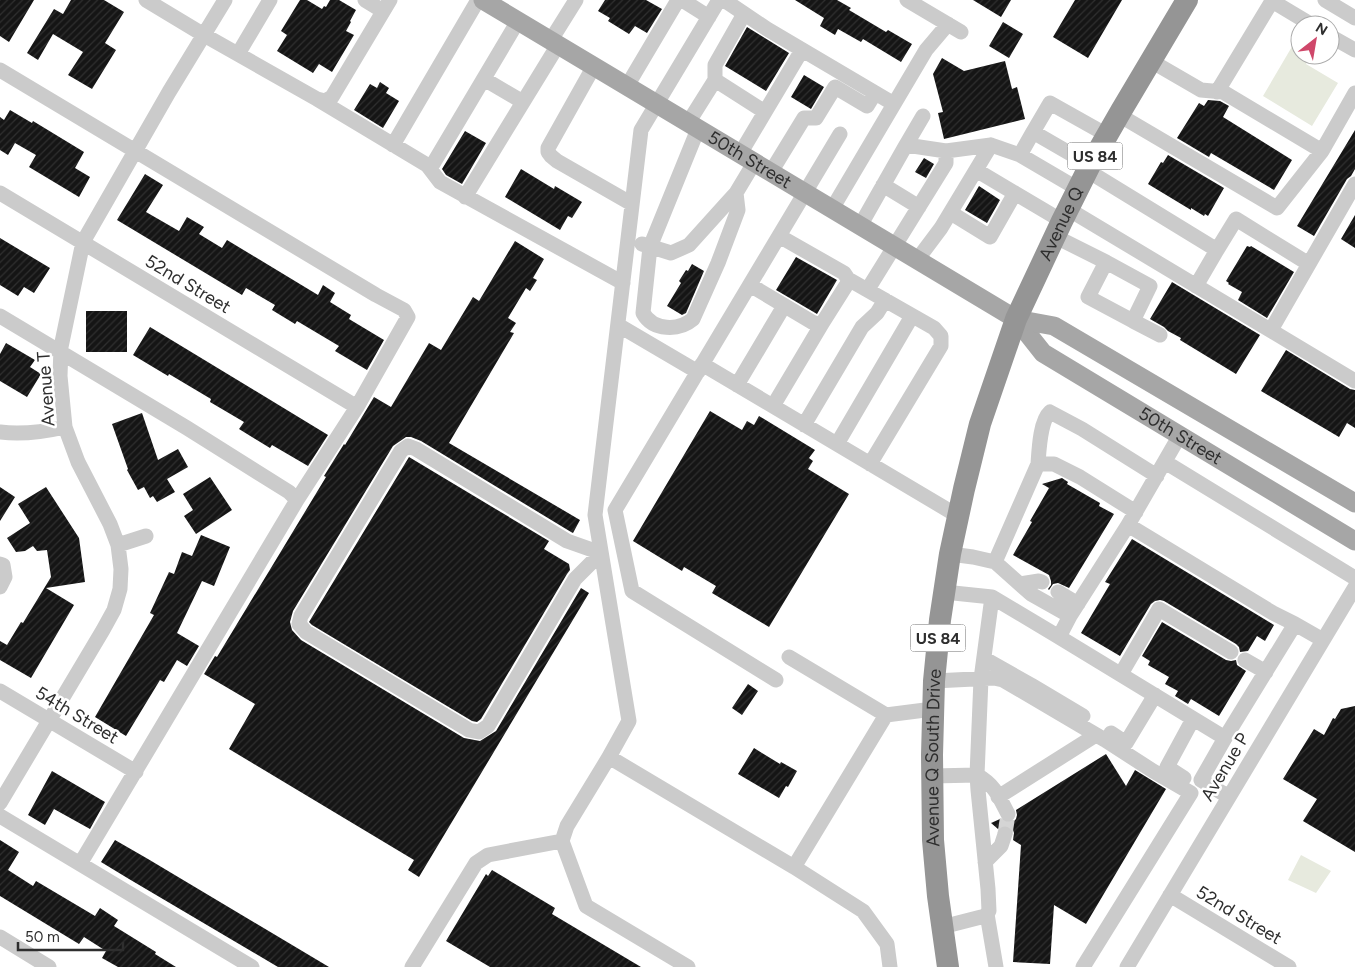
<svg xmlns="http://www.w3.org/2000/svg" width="1355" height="967" viewBox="0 0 1355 967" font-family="Figtree,sans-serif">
  <defs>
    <pattern id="building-hatch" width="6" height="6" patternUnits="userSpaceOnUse" patternTransform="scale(1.25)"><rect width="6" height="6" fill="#151515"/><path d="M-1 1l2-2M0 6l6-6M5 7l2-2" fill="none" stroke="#2f2f2f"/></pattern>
  </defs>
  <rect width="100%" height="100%" fill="#fff"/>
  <path fill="#e7eade" d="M1300,33V55H1312L1306,64L1338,83L1312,126L1263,96Z
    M1301,855L1331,871L1316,893L1288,880Z"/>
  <path fill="url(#building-hatch)" d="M0,0H34L9,42L0,36Z
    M71,0H104L124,12L105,43L116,50L92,89L68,75L83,52L53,34L38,60L27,53L54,9L63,14Z
    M300,0H307L322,9L324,6L326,7L330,0H339L356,10L350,21L351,22L346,31L354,35L332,72L319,64L313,73L277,51L287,35L281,31Z
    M605,0H646L662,9L647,33L635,26L629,34L608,21L610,18L598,11Z
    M795,0H837L851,8L849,10L886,32L888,30L912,44L901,62L863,39L861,42L838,29L835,35L820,26L824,18Z
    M973,0H1011L1001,17Z
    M1075,0H1122L1088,58L1053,37Z
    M1003,22L1023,34L1009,58L989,46Z
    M747,27L789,53L766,91L725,66Z
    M942,58L964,71L1005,61L1012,89L1017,87L1025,119L944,139L938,113L943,112L933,74Z
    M804,75L824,87L811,109L791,97Z
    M380,82L389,88L386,93L399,101L383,128L354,110L370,84L377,88Z
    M1208,100L1220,101L1229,106L1223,117L1292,160L1274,190L1211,153L1209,157L1177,138L1199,103L1204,106Z
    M10,110L32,123L33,121L84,152L75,168L90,177L79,197L29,167L36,155L15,143L8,155L0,150V117L4,120Z
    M1355,130V169L1351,176L1347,179L1314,236L1297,226Z
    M465,131L486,143L462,184L446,175L442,169Z
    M1168,155L1224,188L1208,216L1205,214L1204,216L1191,208V210L1148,184L1161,162L1163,163Z
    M924,158L934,164L926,178L915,172Z
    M521,169L554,189L555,186L582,202L572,218L568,216L560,230L505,197Z
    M145,174L163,185L146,212L179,231L187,217L204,227L199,234L222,248L227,240L318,295L323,285L335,293L330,302L351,315L349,319L384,340L367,370L335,351L339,346L297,321L295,324L272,310L275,305L246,288L242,295L117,220Z
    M979,186L1000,200L987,223L965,210Z
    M1355,215V248L1341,239Z
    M0,238L50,268L34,293L24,287L18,296L0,285Z
    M515,241L544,259L533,278L537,280L530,291L526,288L508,318L516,323L510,332L514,333L449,443L580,520L573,533L571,532L421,441L411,437H406L393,446L293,611L290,622L292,630L301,640L464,738L480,741L496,731L581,588L589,593L419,877L408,870L414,860L229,749L255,704L204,674L215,656L217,657L326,477L324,476L344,444L345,445L374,397L391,407L429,343L441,350L473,297L479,301Z
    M1247,246L1250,247L1251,246L1294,272L1267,318L1238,300L1242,292L1228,284L1229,283L1226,281Z
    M796,257L837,280L817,314L776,290Z
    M692,264L704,271L686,313L682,315L667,306L681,283L679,281L686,270L688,271Z
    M1172,282L1260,335L1236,374L1180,340L1181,338L1168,331L1164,327L1150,319Z
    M86,311H127V352H86Z
    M150,327L328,435L308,466L272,445L270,448L239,429L244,422L210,402L211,399L169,374L168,376L133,355Z
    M6,343L35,360L30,367L41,374L27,397L0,381V354Z
    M1286,350L1350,389L1355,390V428L1347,423L1339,437L1261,391Z
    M710,411L742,430L747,421L754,425L759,416L815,450L809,458L813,461L808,469L849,494L769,627L712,593L716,586L684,567L682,571L633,541Z
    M142,413L158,460L178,449L188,467L167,479L175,492L157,502L153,496L150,498L144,487L138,490L127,470L128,469L112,424Z
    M409,457L549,541L544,549L569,564L570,570L567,574L481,719L477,722L472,721L312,625L309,622Z
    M210,477L232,510L196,534L184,516L193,510L183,494Z
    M1062,478L1068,482L1067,484L1100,503L1099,506L1114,514L1069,588L1058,583L1053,584L1049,590L1048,589L1051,585V581L1049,575L1013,555L1032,522L1030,521L1049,488L1042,484Z
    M0,487L15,497L0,521Z
    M46,487L79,538L85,582L46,588L74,605L31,678L0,660V641L7,645L21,622L23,623L51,577L47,550L37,551L33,546L25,551L16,552L7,538L30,523L18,504Z
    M201,535L230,547L214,586L202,581L177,633L199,646L187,666L177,660L164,682L160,680L126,736L95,717L154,615L150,613L169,572L174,574L182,552L192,556Z
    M1132,539L1274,625L1265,641L1257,636L1248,651L1240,652L1239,647L1236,644L1164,601L1160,600L1155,601L1151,604L1120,656L1081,633L1110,584L1105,582Z
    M1162,622L1226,660L1231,661L1236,660L1237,665L1246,671L1219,716L1191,699L1188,704L1175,696L1178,691L1165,684L1169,677L1148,665L1150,661L1142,656Z
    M748,684L758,691L742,715L732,708Z
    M1355,706V852L1303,821L1317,799L1283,779L1314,729L1324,735L1333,718L1335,719L1341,709Z
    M754,748L780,764L781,762L797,771L788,787L786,786L779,798L738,774Z
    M1106,754L1126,786L1135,770L1166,789L1086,924L1054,905L1050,964L1013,962L1021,845L1013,840L1014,833L1012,827L1007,825H1004L998,829L991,823L1000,819L1003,822L1007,823L1013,822L1016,819L1017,815L1016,810Z
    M52,771L105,802L90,829L54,809L45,825L28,815Z
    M0,840L19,852L8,870L33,886L36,881L95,916L100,908L118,920L114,926L156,952L155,954L176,967H118L102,958L106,951L84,937L79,944L0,896Z
    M115,840L148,859L329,967H278L129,879L101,862Z
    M492,870L555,908L552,914L641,967H490L446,941L486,874L488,876Z"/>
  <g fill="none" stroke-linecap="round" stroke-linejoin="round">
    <path stroke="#d5d5d5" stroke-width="15" stroke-dasharray="15 8" stroke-linecap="butt" d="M1005,834L1008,814"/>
    <path stroke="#cbcbcb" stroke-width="15" d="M146,0L204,35L317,99L325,101L332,97L390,0
      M365,0L383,11
      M682,0L709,17
      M724,0L767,29L894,104
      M907,0L961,32
      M1325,0L1355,18
      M744,14L715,65V80L765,112L802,50
      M1330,36L1355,50
      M551,40L576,0
      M238,54L270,0
      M1151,61L1201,90L1223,92L1322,151L1355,93
      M594,66L548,148V152L551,156L557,161L632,204
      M0,70L376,295L404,310L408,317L357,407L297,500
      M484,79L523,102
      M627,86L678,0
      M1217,92L1272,1L1312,25
      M317,99L427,165L440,182L623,283
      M1119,115L1277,208L1322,151
      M688,123L715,80
      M698,129L650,247L643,313C653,331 679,331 693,319L718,263L738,210L736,193
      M1033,132L1020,155L1078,189
      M393,145L478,0
      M906,145L923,116
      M740,154L765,112
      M1090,165L1033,132L1050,103L1107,135
      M430,169L518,21
      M976,170L1062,221
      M1088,171L1217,250L1236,219L1309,264
      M771,172L804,118H816L835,87L867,106L875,93
      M883,185L919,207
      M0,193L357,407
      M465,197L558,45
      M832,209L926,50L948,24
      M1068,209L1355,381
      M951,213L990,237L1015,193
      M860,226L906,145L946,151L991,145L1020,155
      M1054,236L1106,262L1150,286L1133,321L1088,297L1106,262
      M642,244L671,253L689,245L726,204L736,193L754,163
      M917,260L941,228L991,145
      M848,279L934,328L941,336V346L870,464
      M750,285L812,322L818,324L823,322L847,284L848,279L844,273L779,236
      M1196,286L1217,250
      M868,289L946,163V151
      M0,316L187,428L289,492L297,500L80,864
      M1133,321L1160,335
      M618,325L698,372
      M1271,330L1355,184
      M702,364L958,516
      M737,385L784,306
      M773,406L823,322
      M804,425L862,327L877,313L885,300
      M0,432C22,435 43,432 65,427
      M1180,435L1128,525L1273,613L1295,624
      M837,444L912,316
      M408,446L416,449L567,541L601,553L575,579L488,726L479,732L469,730L306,632L299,624L301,616L401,451Z
      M1165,462L1355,578
      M1038,464C1039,450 1040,421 1050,412L1082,429L1157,476
      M118,545L146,536
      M950,554L973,557L995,562L1038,464H1054L1080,477L1136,512
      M995,562L1031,594L1070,616L1128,525
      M0,564L3,565L5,577L0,587
      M1020,584L1039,581L1042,582
      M1058,592L1078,604
      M992,597L1059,637L1070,616
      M1059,637L1225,738
      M789,657L886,715L933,709
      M985,659L1031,685L1083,716
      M1245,660L1266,672
      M1121,674L1159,609L1231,652
      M776,680L632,591L615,510L840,134
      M934,681L994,678L1003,680L1105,740L1153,771L1191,793L1083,967
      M0,691L136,772
      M1111,733L1126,743L1155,695
      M609,757L794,867L863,911L887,944L890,967
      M977,775C995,785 999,797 1008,814
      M932,776L977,775L981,679L992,597L944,592
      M1184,778L1167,767L1193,719
      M998,797L1096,735
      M1229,797L1201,780L1225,738L1295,624L1323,640
      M0,803L103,630L114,610L120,589L121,569L118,545L110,524L78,462L65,427L60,376L61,347L83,242L169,92L225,0
      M0,816L252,967
      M985,862L1001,846L1005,834
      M794,867L886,715
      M1170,895L1289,967
      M987,914L996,967
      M942,927L985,916L989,911L988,889L978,790L977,775
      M0,937L49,967
      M412,967L476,863L488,855L562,841
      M688,967L586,906L562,841L567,826L609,757L629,721L595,515L641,130L719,0
      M1127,967L1355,587"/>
    <g stroke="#a6a6a6" stroke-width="19">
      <path id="s1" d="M483,0L1016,319L1043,353L1355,541"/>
      <path d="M1016,319L1054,326L1355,503"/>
    </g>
    <path stroke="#959595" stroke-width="22" id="s2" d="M948,967L938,896L933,840L932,755L934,681L940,620L950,554L964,489L980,424L1016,319L1062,221L1090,165L1121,111L1187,0"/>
  </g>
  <g text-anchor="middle" stroke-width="5" stroke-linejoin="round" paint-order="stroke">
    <g fill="#fff" stroke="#6d6d6d" stroke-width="1">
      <rect x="1067.5" y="142.5" width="55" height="27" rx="4"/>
      <rect x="910.5" y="624.5" width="55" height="27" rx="4"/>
    </g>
    <g font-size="16" font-weight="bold" fill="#2e2e2e">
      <text x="1095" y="162">US 84</text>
      <text x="938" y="644">US 84</text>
    </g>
    <g font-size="18" fill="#2e2e2e" stroke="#fff">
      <text dy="6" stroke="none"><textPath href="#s1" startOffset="311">50th Street</textPath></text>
      <text dy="6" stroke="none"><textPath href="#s2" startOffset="765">Avenue Q</textPath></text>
      <text transform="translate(188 284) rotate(31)" y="6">52nd Street</text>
      <text transform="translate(46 389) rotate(-94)" y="6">Avenue T</text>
      <text dy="6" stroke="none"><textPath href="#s1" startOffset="825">50th Street</textPath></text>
      <text transform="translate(77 715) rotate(31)" y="6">54th Street</text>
      <text dy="6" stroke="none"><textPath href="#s2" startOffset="210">Avenue Q South Drive</textPath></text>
      <text transform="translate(1225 767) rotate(-59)" y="6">Avenue P</text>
      <text transform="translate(1239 915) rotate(31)" y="6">52nd Street</text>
    </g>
  </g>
  <g transform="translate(1315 40) rotate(31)"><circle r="24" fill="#ffffff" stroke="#ababab"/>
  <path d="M0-4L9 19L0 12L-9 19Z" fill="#cf476a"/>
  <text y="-8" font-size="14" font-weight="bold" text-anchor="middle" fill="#2e2e2e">N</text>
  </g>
  <path d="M18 942v8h105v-8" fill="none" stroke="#2e2e2e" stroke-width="2.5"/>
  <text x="25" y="942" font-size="15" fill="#2e2e2e" stroke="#ffffff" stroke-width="4" paint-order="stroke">50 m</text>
</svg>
